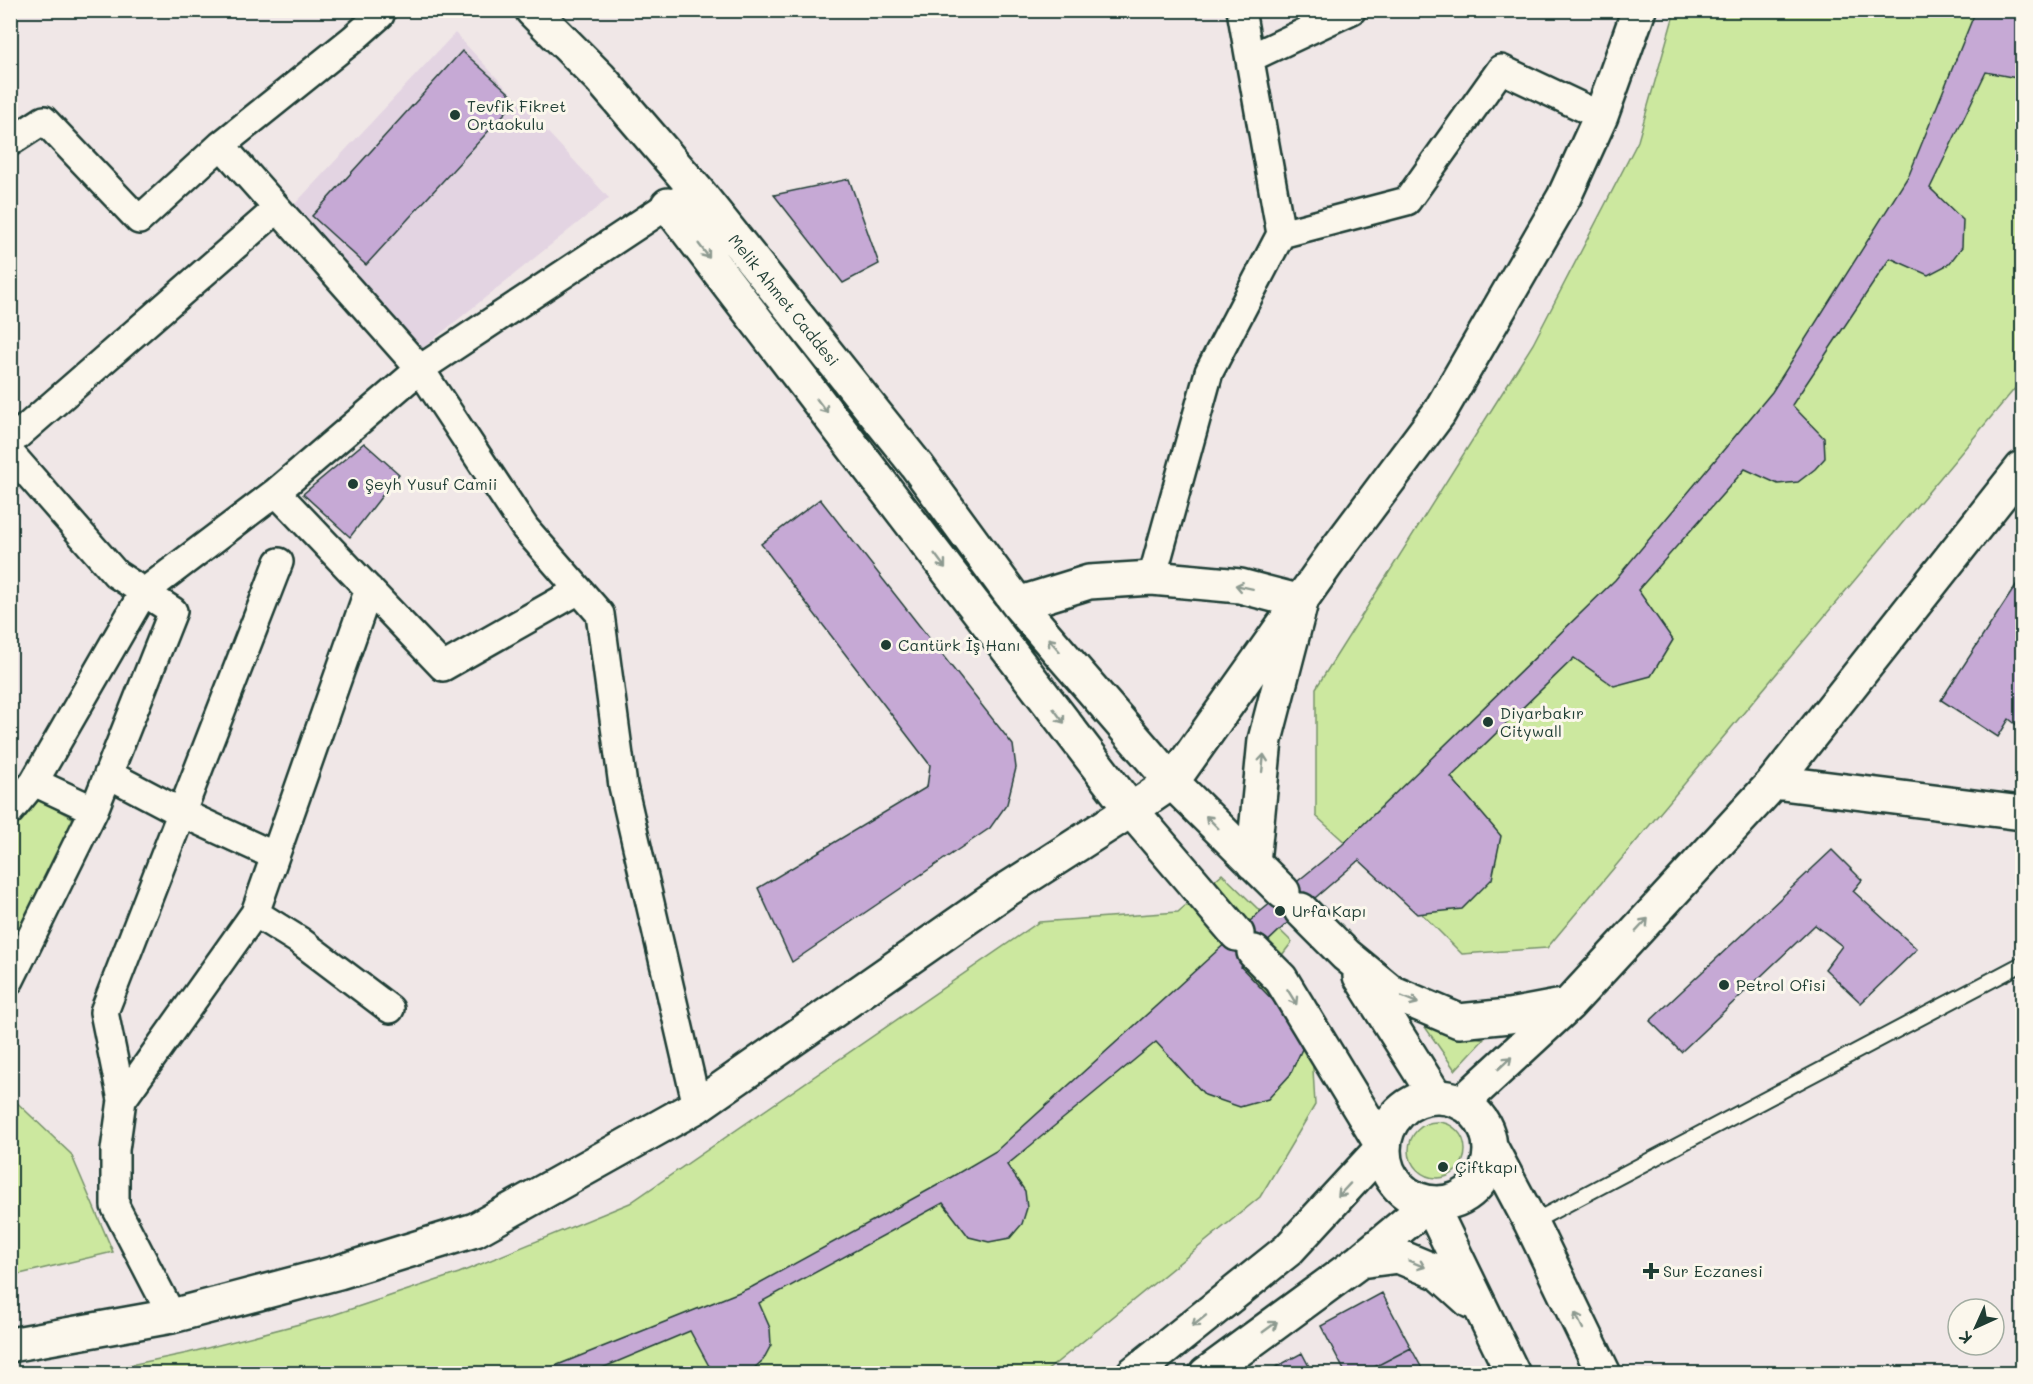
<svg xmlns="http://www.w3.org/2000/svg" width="2033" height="1384" viewBox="0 0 2033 1384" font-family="Mali,sans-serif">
  <rect width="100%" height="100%" fill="#f0e7e7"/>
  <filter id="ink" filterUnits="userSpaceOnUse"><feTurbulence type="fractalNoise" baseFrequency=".0167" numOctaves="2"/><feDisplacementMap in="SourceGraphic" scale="12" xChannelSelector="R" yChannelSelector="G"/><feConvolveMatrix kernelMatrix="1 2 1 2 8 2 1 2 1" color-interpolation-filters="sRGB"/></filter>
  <g filter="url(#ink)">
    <path fill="#e3d4e2" d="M455,33L609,198L419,351L293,206Z"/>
    <path fill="#cce89f" stroke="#76926a" stroke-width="1.5" d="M1675,11H2022V380L1547,948L1462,954L1406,898L1316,816V688L1533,344L1638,141Z
      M38,799L76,820L11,956V833Z
      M1222,874L1292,942L1279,959L1312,1051L1315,1105L1260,1197L1044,1373L87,1374L188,1353L330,1316L459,1273L630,1203L1039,922L1178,912Z
      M1423,1024L1484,1039L1455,1070Z
      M10,1096L71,1154L113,1252L11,1276Z
      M1409 1150a28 28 0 1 1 56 0a28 28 0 1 1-56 0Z"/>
    <path fill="#c6a9d5" stroke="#1f3d34" stroke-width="1.5" d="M1976,10H2022V79L1986,72L1930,188L1963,220L1962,247L1949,264L1928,275L1890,258L1792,405L1824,438L1825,458L1815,469L1798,482L1778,484L1745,469L1638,590L1673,640L1651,676L1614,686L1574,658L1451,777L1501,836L1492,879L1462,909L1417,914L1359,860L1301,910L1241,967L1287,1015L1302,1049L1290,1075L1268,1099L1240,1107L1205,1095L1156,1042L1007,1165L1025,1191L1027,1208L1022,1224L1010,1238L989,1242L969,1237L943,1203L759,1303L770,1328L771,1345L763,1360L750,1372L727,1374L709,1366L690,1331L588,1374H535L752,1287L936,1186L996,1151L1261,911L1342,845L1615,580L1772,392L1909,175Z
      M462,51L517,100L366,265L312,216Z
      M849,179L879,264L843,283L774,195Z
      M364,443L399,474L350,537L303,494Z
      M820,499L1013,745L1016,768L1007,804L990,828L792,962L758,888L927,787L930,765L761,544Z
      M2022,576V729L2009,719L1998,737L1941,700Z
      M1832,850L1862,880L1853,891L1917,949L1861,1003L1825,969L1842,946L1815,925L1681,1052L1650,1021Z
      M1382,1293L1411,1348L1361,1374H1346L1321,1326Z
      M1411,1348L1425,1374H1361Z
      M1302,1353L1313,1374H1263Z"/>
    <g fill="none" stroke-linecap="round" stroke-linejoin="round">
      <defs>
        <path id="lane" d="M1531,1223L2022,964"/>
        <path id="street" d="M1250,58L1352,10
          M10,142L44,120L139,220L221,145L353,39L380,15
          M221,145L420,369L525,528L600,614L623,786L697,1106
          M1281,234L1407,201L1501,69L1601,116
          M10,442L277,209
          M10,453L116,574L173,611L94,810L34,782
          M276,492L443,667L579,590
          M1152,578L1209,372L1281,234L1241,10
          M108,774L182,813L275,856
          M10,811L34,782L143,593L276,492L420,369L668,205L686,197
          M255,913L300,941L390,1009
          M10,980L94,810
          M122,1100L104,1012L279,562
          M172,1316L115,1206V1150L122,1100L255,913L369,589"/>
        <path id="secondary" d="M532,10L600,78L698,192L917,466L1018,604L1172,782L1283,892
          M668,205L1131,810L1237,934
          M1018,604L1089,582L1152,578L1240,586L1301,602L1265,740L1253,863
          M1774,782L2022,813
          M1301,910L1346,955L1391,992L1459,1021L1509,1016L1568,1005
          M1360,976L1436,1097
          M1384 1150a53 53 0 1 1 106 0a53 53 0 1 1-106 0Z
          M1462,1103L1568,1005L1774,782L2022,468
          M1490,1146L1531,1223L1604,1374
          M1360,1261L1398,1256L1439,1273L1470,1301
          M10,1345L172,1316L339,1272L475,1230L697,1106L1008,889L1131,810L1172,782L1335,552L1439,413L1564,197L1601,116L1639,10
          M1133,1374L1288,1250L1383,1147L1281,979L1254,952
          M1206,1374L1360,1261L1430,1203L1513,1374"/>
      </defs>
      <use href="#lane" stroke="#1f3d34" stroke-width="18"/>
      <use href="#street" stroke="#1f3d34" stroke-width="32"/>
      <use href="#secondary" stroke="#1f3d34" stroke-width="38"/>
      <use href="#lane" stroke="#fbf7ec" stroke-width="14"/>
      <use href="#street" stroke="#fbf7ec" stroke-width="27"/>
      <use href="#secondary" stroke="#fbf7ec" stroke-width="33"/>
    </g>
    <defs><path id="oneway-shaft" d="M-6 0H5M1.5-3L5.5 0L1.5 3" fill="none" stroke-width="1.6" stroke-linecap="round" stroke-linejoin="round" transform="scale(1.5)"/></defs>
    <g stroke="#8d9a90">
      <use href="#oneway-shaft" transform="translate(704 251) rotate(53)"/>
      <use href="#oneway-shaft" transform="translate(822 406) rotate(53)"/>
      <use href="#oneway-shaft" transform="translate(940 561) rotate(53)"/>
      <use href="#oneway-shaft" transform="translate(1244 587) rotate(-168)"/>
      <use href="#oneway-shaft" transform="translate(1054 645) rotate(-131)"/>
      <use href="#oneway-shaft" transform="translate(1059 716) rotate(53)"/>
      <use href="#oneway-shaft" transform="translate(1263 763) rotate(-84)"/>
      <use href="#oneway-shaft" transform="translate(1212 822) rotate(-135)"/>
      <use href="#oneway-shaft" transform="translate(1642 925) rotate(-47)"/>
      <use href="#oneway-shaft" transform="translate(1292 997) rotate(59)"/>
      <use href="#oneway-shaft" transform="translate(1410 1000) rotate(23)"/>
      <use href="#oneway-shaft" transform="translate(1505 1063) rotate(-43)"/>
      <use href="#oneway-shaft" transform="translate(1344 1190) rotate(133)"/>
      <use href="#oneway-shaft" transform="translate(1417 1264) rotate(22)"/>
      <use href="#oneway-shaft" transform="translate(1199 1321) rotate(141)"/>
      <use href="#oneway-shaft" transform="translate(1579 1321) rotate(-116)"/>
      <use href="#oneway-shaft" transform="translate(1270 1327) rotate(-36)"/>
    </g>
  </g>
  <g fill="#1f3d34" stroke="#fbf7ec" stroke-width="2">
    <circle cx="455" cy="115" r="6"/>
    <circle cx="353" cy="484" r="6"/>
    <circle cx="886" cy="645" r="6"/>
    <circle cx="1488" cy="722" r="6"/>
    <circle cx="1280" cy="911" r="6"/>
    <circle cx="1724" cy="985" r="6"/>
    <circle cx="1443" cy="1167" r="6"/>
    <path d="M1648 1262h6v6h6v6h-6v6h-6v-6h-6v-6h6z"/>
  </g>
  <g text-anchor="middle" stroke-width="6" stroke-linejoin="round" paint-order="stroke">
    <g font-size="16" fill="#1f3d34" stroke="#fbf7ec" text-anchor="start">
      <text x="467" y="112">Tevfik Fikret<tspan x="467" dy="18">Ortaokulu</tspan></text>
      <text x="365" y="490">Şeyh Yusuf Camii</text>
      <text x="898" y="651">Cantürk İş Hanı</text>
      <text x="1500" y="719">Diyarbakır<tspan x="1500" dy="18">Citywall</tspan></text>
      <text x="1292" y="917">Urfa Kapı</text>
      <text x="1736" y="991">Petrol Ofisi</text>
      <text x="1455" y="1173">Çiftkapı</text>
      <text x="1663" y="1277">Sur Eczanesi</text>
    </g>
    <g font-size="16" fill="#1f3d34" stroke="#fbf7ec">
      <text transform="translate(784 300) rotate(51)" y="6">Melik Ahmet Caddesi</text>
    </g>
  </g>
  <rect width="2033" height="1384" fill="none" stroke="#fbf7ec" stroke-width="36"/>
  <rect x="18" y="18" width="1997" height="1348" fill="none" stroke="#1f3d34" stroke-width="2" filter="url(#ink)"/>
  <g transform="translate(1976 1327) rotate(225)"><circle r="28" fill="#fbf7ec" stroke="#a3ada2" stroke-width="1.5"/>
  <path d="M0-4.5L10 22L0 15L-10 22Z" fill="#1f3d34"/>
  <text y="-9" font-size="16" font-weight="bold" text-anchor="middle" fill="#1f3d34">K</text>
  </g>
</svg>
